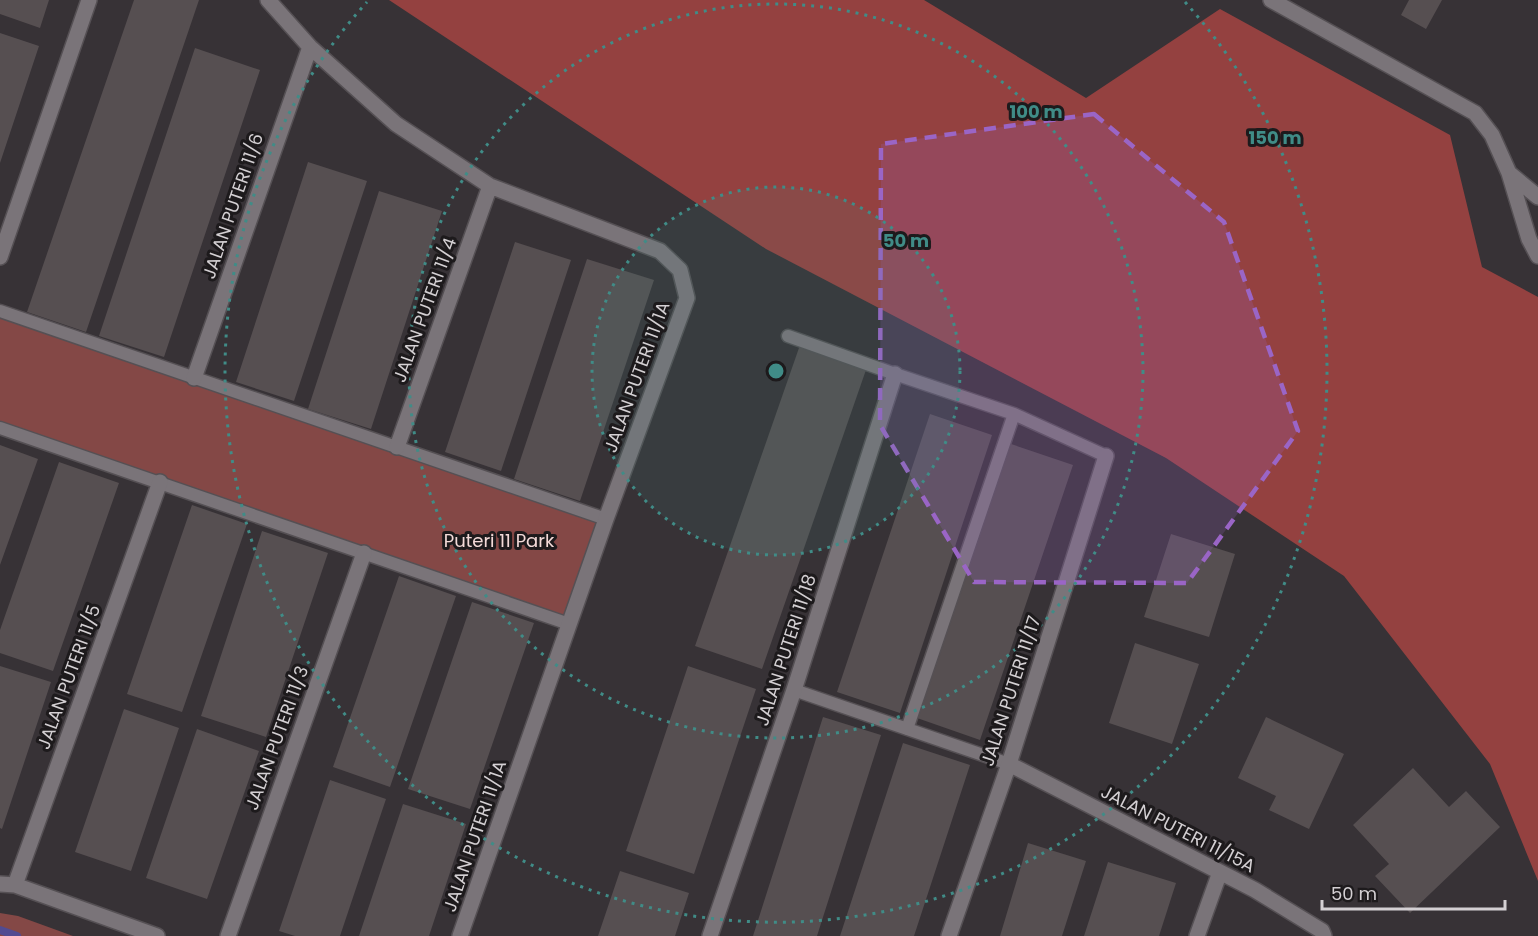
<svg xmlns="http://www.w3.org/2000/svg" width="1538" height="936" viewBox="0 0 1538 936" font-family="Poppins,sans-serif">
  <rect width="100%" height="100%" fill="#373236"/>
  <path fill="#844846" d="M0,311L606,519L569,624L0,427Z
    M0,913L18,916L73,936H0Z"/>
  <path fill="#944140" d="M389,0H924L1086,98L1220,9L1450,135L1482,267L1538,297V881L1490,764L1344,576L1166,458L766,249Z"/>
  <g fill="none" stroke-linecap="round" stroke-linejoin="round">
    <path stroke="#524b91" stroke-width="8" d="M0,930L17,936"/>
  </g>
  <path fill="#564f51" d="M0,0H49L40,28L0,14Z
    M134,0H199L86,332L27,312Z
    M1409,0H1442L1426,29L1401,15Z
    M0,33L39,46L0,163Z
    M195,48L260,70L164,357L99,336Z
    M308,162L367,181L294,401L236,382Z
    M379,191L442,211L371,429L308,409Z
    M515,242L571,260L501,471L445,452Z
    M587,259L654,280L580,501L514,479Z
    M800,345L867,367L762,669L695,646Z
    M930,414L992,435L900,713L837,692Z
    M1011,444L1073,465L980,740L917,718Z
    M0,445L38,459L0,565Z
    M59,462L119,483L53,671L0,653V630Z
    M192,505L247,524L182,712L127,694Z
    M262,531L328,553L266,737L201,716Z
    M1171,534L1235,554L1209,637L1144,617Z
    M399,576L456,596L390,787L333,767Z
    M472,602L534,623L470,809L408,789Z
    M1135,643L1199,664L1172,744L1109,723Z
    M0,666L51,682L2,829L0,828Z
    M688,666L756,689L694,874L626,851Z
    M124,709L179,728L131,871L75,852Z
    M823,717L881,735L817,936H753Z
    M1266,717L1344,754L1309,829L1269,810L1276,796L1238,778Z
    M197,729L259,751L207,899L146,878Z
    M903,743L970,765L914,936H840Z
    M1413,768L1449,807L1466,791L1500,827L1410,913L1375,876L1389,864L1353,825Z
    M330,780L386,799L340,936H295L279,931Z
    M403,804L466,824L429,936H359Z
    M1028,843L1086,861L1062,936H1000Z
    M1108,862L1176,883L1159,936H1084Z
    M620,871L689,893L675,936H598Z"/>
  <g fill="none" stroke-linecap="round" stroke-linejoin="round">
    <defs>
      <path id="lane" d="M0,311L606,519
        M788,336L895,374L1014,414L1106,456
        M0,428L569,624
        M794,690L1009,764
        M907,729L1014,414"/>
      <path id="street" d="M268,0L310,47L396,124L490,186L660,251L680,270L687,298L606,519L460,936
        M1271,0L1475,113L1492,135L1509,173
        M1538,197L1509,173L1529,239L1538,256
        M0,257L89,0
        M194,378L310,47
        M397,447L490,186
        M1009,764L1255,890L1322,931L1324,936
        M0,884L15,885L157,936
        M15,885L160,482
        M228,936L364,553
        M710,936L794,690L895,374
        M949,936L1009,764L1106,456
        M1197,936L1220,872"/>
    </defs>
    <use href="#lane" stroke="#555054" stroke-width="15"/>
    <use href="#street" stroke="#555054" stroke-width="18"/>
    <use href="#lane" stroke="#7a7479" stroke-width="12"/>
    <use href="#street" stroke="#7a7479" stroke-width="15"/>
  </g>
  <path fill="#9a65c6" fill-opacity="0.2" stroke="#9a65c6" stroke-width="4.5" stroke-dasharray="12 8" stroke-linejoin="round" d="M1094,114L1224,222L1298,431L1187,583L974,582L880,425L881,144Z"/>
  <circle cx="776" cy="371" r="184" fill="#408c87" fill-opacity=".12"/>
  <g fill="none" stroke="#408c87" stroke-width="3" stroke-dasharray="3 6">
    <circle cx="776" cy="371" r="184"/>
    <circle cx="776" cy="371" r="367"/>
    <path d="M1185 2A551 551 0 1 1 367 2"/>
  </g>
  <g text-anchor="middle" stroke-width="6" stroke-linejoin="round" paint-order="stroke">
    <g font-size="18" fill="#d4d0d3" stroke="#1d1a1c">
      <text transform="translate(233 206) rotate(-71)" y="6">JALAN PUTERI 11/6</text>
      <text transform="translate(425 310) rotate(-70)" y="6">JALAN PUTERI 11/4</text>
      <text transform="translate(637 377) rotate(-70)" y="6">JALAN PUTERI 11/1A</text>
      <text transform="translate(786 650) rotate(-72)" y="6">JALAN PUTERI 11/18</text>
      <text transform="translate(69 677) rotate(-70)" y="6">JALAN PUTERI 11/5</text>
      <text transform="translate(1011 691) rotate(-72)" y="6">JALAN PUTERI 11/17</text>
      <text transform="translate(277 738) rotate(-70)" y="6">JALAN PUTERI 11/3</text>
      <text transform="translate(1178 829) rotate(27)" y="6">JALAN PUTERI 11/15A</text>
      <text transform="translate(475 836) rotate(-71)" y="6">JALAN PUTERI 11/1A</text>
    </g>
    <g font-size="18" fill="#f4dad8" stroke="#1d1a1c">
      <text x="499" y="547">Puteri 11 Park</text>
    </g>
  </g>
  <circle cx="776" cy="371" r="9" fill="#408c87" stroke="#1d1a1c" stroke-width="3"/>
  <g font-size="18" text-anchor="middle" font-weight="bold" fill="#408c87" stroke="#1d1a1c" stroke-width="6" stroke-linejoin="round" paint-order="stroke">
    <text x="1036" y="118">100 m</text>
    <text x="1275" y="144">150 m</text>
    <text x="906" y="247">50 m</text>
  </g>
  <path d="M1322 900v9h183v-9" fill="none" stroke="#d4d0d3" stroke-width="3"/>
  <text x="1331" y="900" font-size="18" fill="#d4d0d3" stroke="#1d1a1c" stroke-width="4.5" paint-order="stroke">50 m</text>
</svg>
